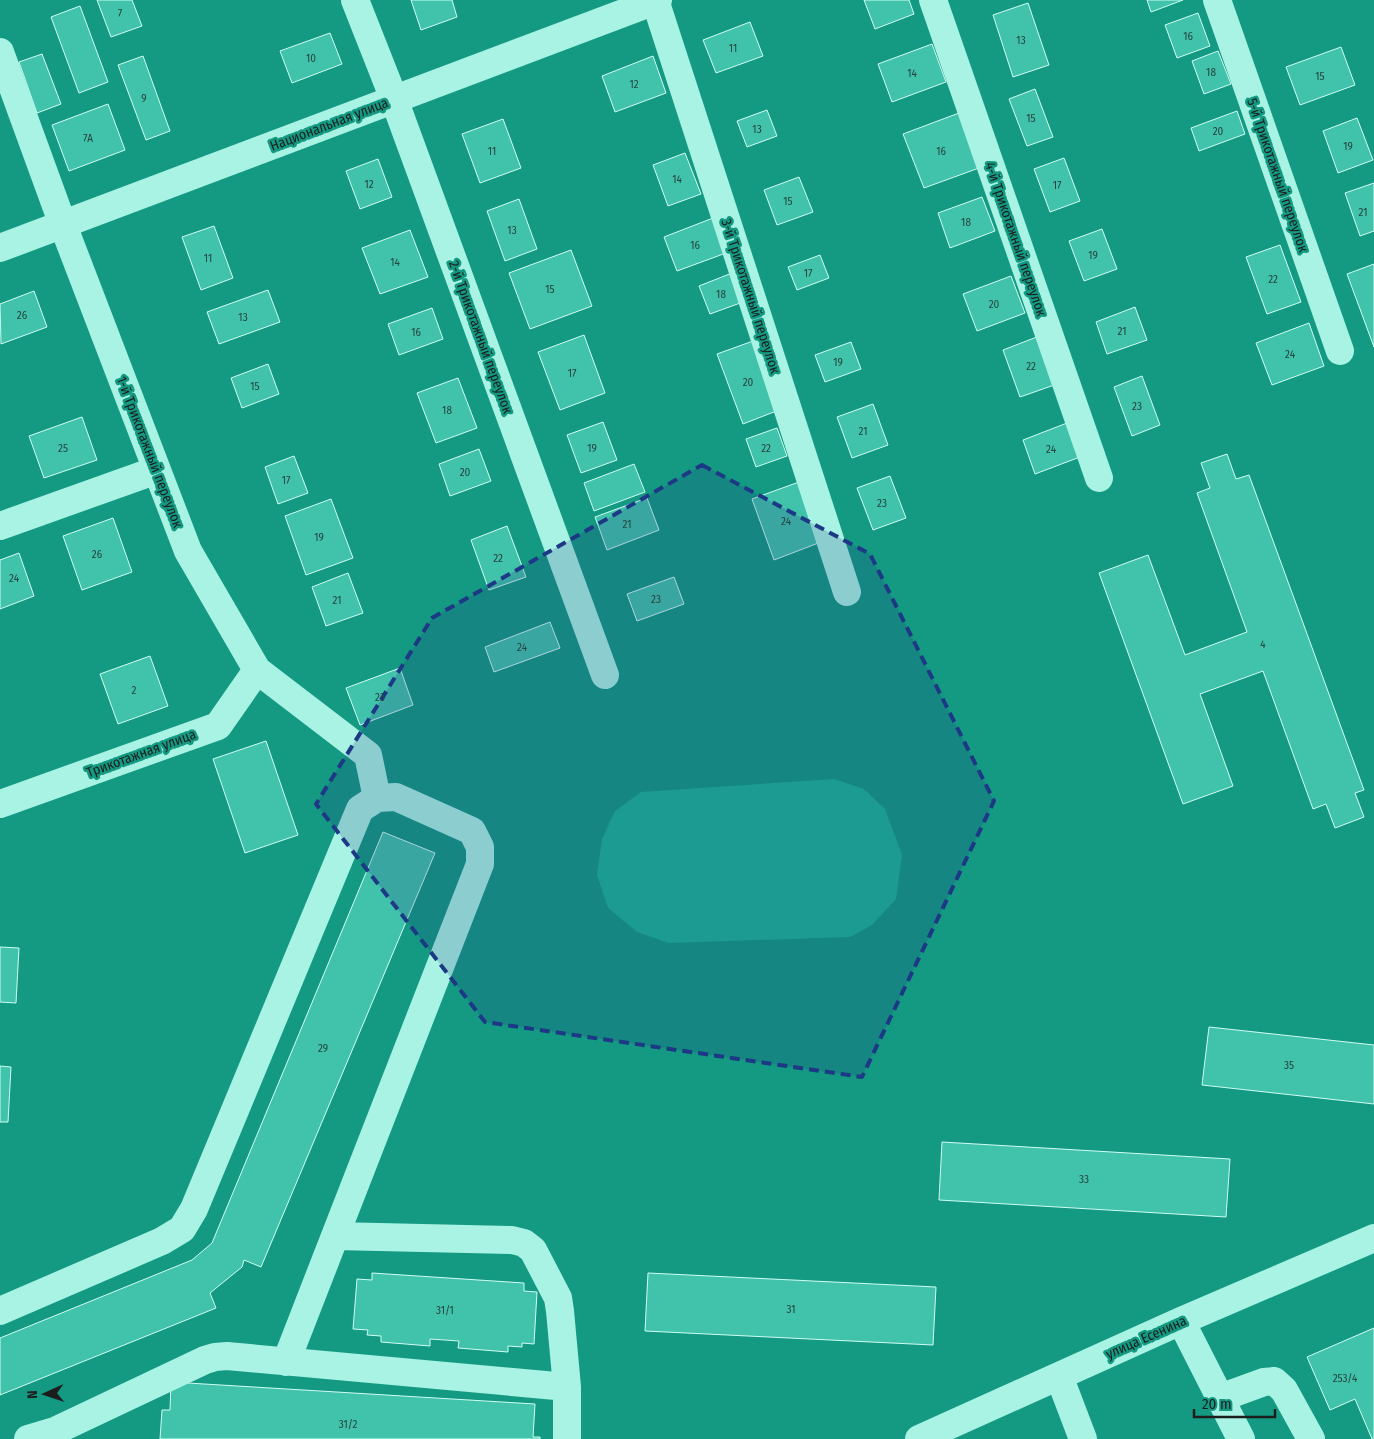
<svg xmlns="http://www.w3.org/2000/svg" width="1374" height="1439" viewBox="0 0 1374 1439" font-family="'Fira Sans Condensed',sans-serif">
  <rect width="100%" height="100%" fill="#149a82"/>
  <path fill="#1cb496" d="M834,779L864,789L885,809L902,855L896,899L872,925L850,937L669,943L637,932L608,908L597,875L602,839L615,811L641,792Z"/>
  <path fill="#41c2aa" stroke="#d0fdf4" d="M97,0H132L142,26L111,37Z
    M411,0H452L457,17L421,30Z
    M864,0H909L914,14L875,29Z
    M1147,0H1183L1151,12Z
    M1028,3L1049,65L1013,77L993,15Z
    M80,6L108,82L79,93L51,17Z
    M1198,13L1210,46L1177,58L1165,25Z
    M750,22L763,56L716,73L703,40Z
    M330,33L342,64L292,83L280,51Z
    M932,44L946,82L892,102L878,64Z
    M1341,47L1355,85L1300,105L1286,67Z
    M1218,51L1231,84L1204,94L1192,61Z
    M42,54L61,104L37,113L19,62Z
    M143,56L170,131L146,140L118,65Z
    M653,56L666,93L615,112L602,76Z
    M1035,89L1053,137L1027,146L1009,99Z
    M108,104L125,150L69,171L52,125Z
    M767,110L777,136L747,147L737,121Z
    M1237,111L1245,134L1199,151L1191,128Z
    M959,113L979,168L924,188L903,134Z
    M1357,118L1373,160L1338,173L1323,131Z
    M503,119L521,168L480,183L462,134Z
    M685,153L701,194L668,206L653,165Z
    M1064,158L1080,201L1050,212L1034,169Z
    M378,159L392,197L360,209L346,171Z
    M799,177L813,212L777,225L764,190Z
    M1374,183V231L1360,236L1345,193Z
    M982,197L995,231L950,248L938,213Z
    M519,199L537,249L505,261L487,211Z
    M713,218L726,253L677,271L664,237Z
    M214,226L233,278L201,290L182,237Z
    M1102,229L1117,269L1084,281L1069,241Z
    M410,230L428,277L380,294L362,248Z
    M1280,245L1301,302L1267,314L1246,257Z
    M571,250L592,306L530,329L509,273Z
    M820,255L829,278L797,290L788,267Z
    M1374,264V347L1347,274Z
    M732,273L743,302L710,314L699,286Z
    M1011,276L1025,313L977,331L963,294Z
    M268,290L280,322L219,344L207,312Z
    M34,291L47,327L1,344L0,304Z
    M1135,307L1147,340L1107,354L1096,322Z
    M432,308L443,339L399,355L388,324Z
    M1309,323L1324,366L1272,385L1256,343Z
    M584,335L605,393L560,410L538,352Z
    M1042,335L1060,383L1020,397L1003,350Z
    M753,341L779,410L743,424L717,354Z
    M851,342L861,369L825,382L815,355Z
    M268,364L279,394L242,408L231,378Z
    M1142,376L1160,425L1132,436L1114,387Z
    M458,378L477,428L436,443L417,393Z
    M873,404L888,445L852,458L837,417Z
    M82,417L97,460L44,478L29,436Z
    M603,422L617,460L581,473L567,435Z
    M1067,423L1080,457L1035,474L1023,440Z
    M777,428L787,456L756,467L746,439Z
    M479,449L491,481L450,496L439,464Z
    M1227,454L1236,479L1249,475L1364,790L1355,793L1364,817L1335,828L1326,804L1313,809L1263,671L1200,694L1233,786L1183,804L1099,573L1148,555L1185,655L1247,632L1197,493L1210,488L1201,463Z
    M294,456L308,493L278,504L265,467Z
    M634,464L645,492L594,511L584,483Z
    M890,476L906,518L873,530L857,488Z
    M799,482L821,542L774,560L752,499Z
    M647,498L659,530L607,550L595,517Z
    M331,499L353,558L306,575L285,516Z
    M113,518L132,572L82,590L63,536Z
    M507,526L526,577L489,590L471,540Z
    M19,553L34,596L0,609V560Z
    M348,573L363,613L326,626L312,587Z
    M674,577L684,604L637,621L627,594Z
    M550,622L560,648L494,672L485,647Z
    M150,656L168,706L118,724L100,674Z
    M400,668L413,705L360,725L346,688Z
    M266,741L298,835L245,853L213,759Z
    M383,832L435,853L261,1267L244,1260L242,1267L210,1293L216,1308L0,1395V1338L192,1260L212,1243Z
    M0,947L19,948L16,1003L0,1002Z
    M1209,1027L1374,1045V1104L1202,1085Z
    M0,1066L11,1067L8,1122H0Z
    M942,1142L1230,1159L1226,1217L939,1200Z
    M372,1273L524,1283V1291L537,1292L534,1344L522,1343V1347L508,1346V1352L458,1348L459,1341L430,1339V1346L381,1342V1336L367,1335L368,1330L353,1329L357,1279L372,1280Z
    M648,1273L936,1287L933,1345L645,1331Z
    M1374,1328V1439H1372L1355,1399L1330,1410L1307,1357Z
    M171,1382L535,1404L533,1437H540V1439H160L162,1410H170Z"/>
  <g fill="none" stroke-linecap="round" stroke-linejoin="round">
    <path stroke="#a8f3e4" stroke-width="28" d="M355,0L394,99L605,675
      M655,0L847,592
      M933,0L1099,478
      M1217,0L1340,351
      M0,52L63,225L188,551L257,670L368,755L377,798
      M0,248L658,0
      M0,526L157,470
      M0,804L218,726L257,670
      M0,1311L162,1241L182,1229L194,1209L360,809L377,798L396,797L472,831L480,847V864L335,1236
      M1181,1321L1241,1439
      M286,1362L335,1236L512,1240L524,1243L533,1250L558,1298L560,1311L567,1387
      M1059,1376L1083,1439
      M1220,1398L1264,1382L1274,1381L1284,1390L1311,1439
      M28,1439L55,1431L205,1360L215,1357L227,1356L567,1387V1439
      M919,1439L1181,1321L1374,1238"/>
  </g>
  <path fill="#1d3884" fill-opacity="0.2" stroke="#1d3884" stroke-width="4" stroke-dasharray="10 6" stroke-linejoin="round" d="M702,465L870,554L994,801L862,1077L485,1022L316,804L432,618Z"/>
  <g text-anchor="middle" stroke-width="5" stroke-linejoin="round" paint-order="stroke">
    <g font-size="11" fill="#264640">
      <text x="120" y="17">7</text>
      <text x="1188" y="40">16</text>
      <text x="1021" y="44">13</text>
      <text x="733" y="52">11</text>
      <text x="311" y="62">10</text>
      <text x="1211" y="76">18</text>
      <text x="912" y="77">14</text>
      <text x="1320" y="80">15</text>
      <text x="634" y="88">12</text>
      <text x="144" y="102">9</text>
      <text x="1031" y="122">15</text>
      <text x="757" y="133">13</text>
      <text x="1218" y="135">20</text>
      <text x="88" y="142">7А</text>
      <text x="1348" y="150">19</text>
      <text x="492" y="155">11</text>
      <text x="941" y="155">16</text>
      <text x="677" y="183">14</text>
      <text x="369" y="188">12</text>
      <text x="1057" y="189">17</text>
      <text x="788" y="205">15</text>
      <text x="1363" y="216">21</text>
      <text x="966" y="226">18</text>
      <text x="512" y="234">13</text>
      <text x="695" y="249">16</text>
      <text x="1093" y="259">19</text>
      <text x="208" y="262">11</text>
      <text x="395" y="266">14</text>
      <text x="808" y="277">17</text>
      <text x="1273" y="283">22</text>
      <text x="550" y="293">15</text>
      <text x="721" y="298">18</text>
      <text x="994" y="308">20</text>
      <text x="22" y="319">26</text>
      <text x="243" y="321">13</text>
      <text x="1122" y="335">21</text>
      <text x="416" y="336">16</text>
      <text x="1290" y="358">24</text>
      <text x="838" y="366">19</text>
      <text x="1031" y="370">22</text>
      <text x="572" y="377">17</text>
      <text x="748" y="386">20</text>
      <text x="255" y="390">15</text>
      <text x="1137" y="410">23</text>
      <text x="447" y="414">18</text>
      <text x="863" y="435">21</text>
      <text x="63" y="452">25</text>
      <text x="592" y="452">19</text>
      <text x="766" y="452">22</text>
      <text x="1051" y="453">24</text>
      <text x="465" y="476">20</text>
      <text x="286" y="484">17</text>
      <text x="882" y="507">23</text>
      <text x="786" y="525">24</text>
      <text x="627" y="528">21</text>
      <text x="319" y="541">19</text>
      <text x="97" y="558">26</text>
      <text x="498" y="562">22</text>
      <text x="14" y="582">24</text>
      <text x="656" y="603">23</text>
      <text x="337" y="604">21</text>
      <text x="1263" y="648">4</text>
      <text x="522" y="651">24</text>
      <text x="134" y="694">2</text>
      <text x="380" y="701">23</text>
      <text x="323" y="1052">29</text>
      <text x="1289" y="1069">35</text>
      <text x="1084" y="1183">33</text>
      <text x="791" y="1313">31</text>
      <text x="445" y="1314">31/1</text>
      <text x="1345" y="1382">253/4</text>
      <text x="348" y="1428">31/2</text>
    </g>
    <g font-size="14" fill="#1d1d1d" stroke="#149a82">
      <text transform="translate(329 124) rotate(-21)" y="5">Национальная улица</text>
      <text transform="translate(1278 175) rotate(71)" y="5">5-й Трикотажный переулок</text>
      <text transform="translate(1016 239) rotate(71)" y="5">4-й Трикотажный переулок</text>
      <text transform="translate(751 296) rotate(72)" y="5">3-й Трикотажный переулок</text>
      <text transform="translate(481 337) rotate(70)" y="5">2-й Трикотажный переулок</text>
      <text transform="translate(150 452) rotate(69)" y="5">1-й Трикотажный переулок</text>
      <text transform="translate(141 753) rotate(-20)" y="5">Трикотажная улица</text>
      <text transform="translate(1146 1337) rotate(-24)" y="5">улица Есенина</text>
    </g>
  </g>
  <g transform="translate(45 1394) rotate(267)" stroke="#149a82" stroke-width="4" paint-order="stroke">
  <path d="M0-4L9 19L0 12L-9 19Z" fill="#1d1d1d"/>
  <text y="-8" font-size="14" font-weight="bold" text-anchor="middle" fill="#1d1d1d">N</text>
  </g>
  <path d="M1194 1409v8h81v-8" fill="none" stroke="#1d1d1d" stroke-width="2.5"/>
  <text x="1202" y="1409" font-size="15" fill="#1d1d1d" stroke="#149a82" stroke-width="4" paint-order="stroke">20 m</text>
</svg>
